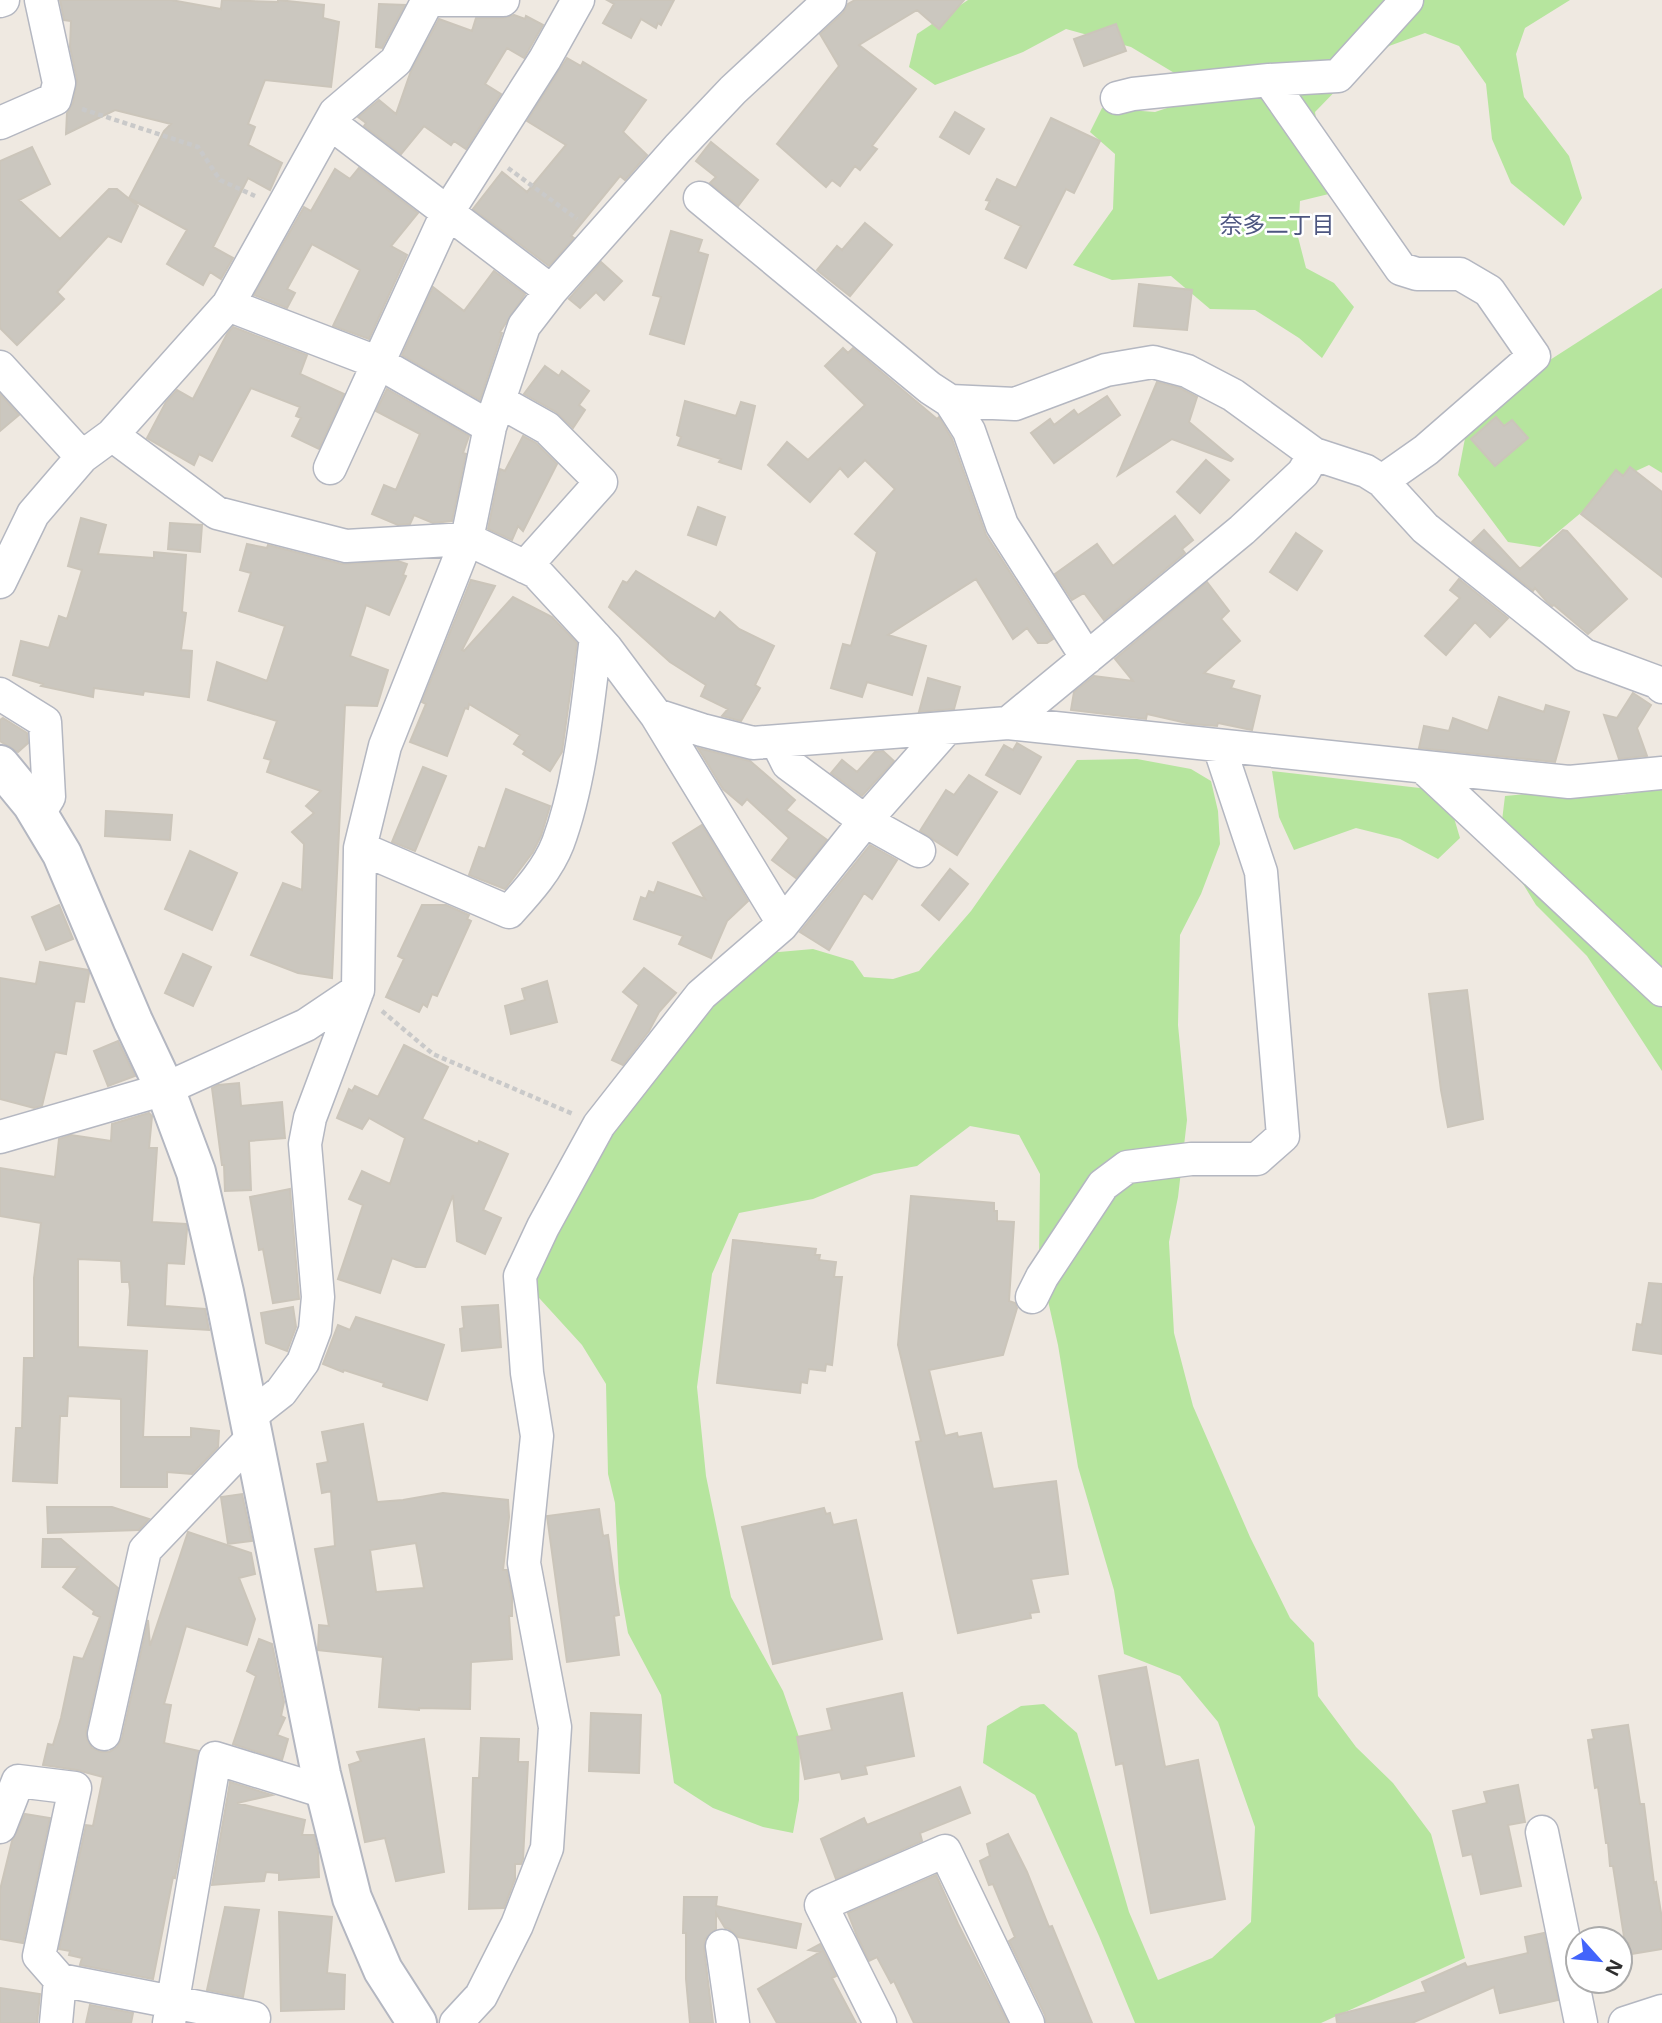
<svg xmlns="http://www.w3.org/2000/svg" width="1662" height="2023" viewBox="0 0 1662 2023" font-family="'Noto Sans','Noto Sans JP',sans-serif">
  <rect width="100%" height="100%" fill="#efe9e1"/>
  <path fill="#b6e59e" d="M968,0H1570L1525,28L1516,54L1524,97L1569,156L1582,198L1564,226L1511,183L1492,139L1486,84L1459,46L1425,33L1389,46L1347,79L1315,112L1320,143L1337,192L1300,201L1298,237L1306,268L1334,283L1354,307L1322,358L1299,338L1255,310L1210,309L1171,276L1112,280L1073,265L1113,209L1115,154L1090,132L1102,108L1155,112L1182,103L1176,74L1131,47L1066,29L1023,52L935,85L909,67L917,34Z
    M1662,288V473L1649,465L1625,476L1540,547L1508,542L1458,475L1466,433L1539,367Z
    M1137,759L1191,769L1211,781L1218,811L1220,844L1201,894L1180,935L1178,1025L1187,1120L1178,1197L1169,1242L1174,1333L1193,1406L1250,1537L1290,1618L1314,1643L1318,1696L1356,1747L1393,1783L1431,1834L1465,1958L1321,2023H1135L1099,1936L1035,1795L983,1763L987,1726L1021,1706L1044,1704L1077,1733L1129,1912L1158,1980L1212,1958L1251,1922L1255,1827L1218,1722L1180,1676L1124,1654L1114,1590L1078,1467L1058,1345L1039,1261L1040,1174L1019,1135L970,1126L917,1166L874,1174L813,1199L739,1213L712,1274L697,1387L706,1476L731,1597L783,1691L800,1740L799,1800L793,1833L763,1827L713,1808L674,1783L661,1695L628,1633L619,1583L615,1503L608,1474L606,1384L582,1345L530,1288L590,1160L656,1078L744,955L813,949L853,961L864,977L893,979L919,971L971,911L1077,760Z
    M1272,771L1446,791L1460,838L1438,859L1400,839L1356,828L1294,850L1279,817Z
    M1662,789V1071L1587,956L1536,905L1499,845L1505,796L1558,791L1620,795Z"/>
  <path fill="#cbc7bf" stroke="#cbc5ba" stroke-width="2" fill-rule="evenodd" d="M60,0H171L221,9L222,0L278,2V0L324,5L323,18L339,22L331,87L265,80L248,124L255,127L248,145L282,163L270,190L248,178L213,247L233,258L221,279L210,272L203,285L167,264L187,230L129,198L164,131L171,124L115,110L66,134L67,113L73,103L77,80L70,47L71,21L64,20Z
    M607,0H674L661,25L658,23L656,28L641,19L631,38L603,23L614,4Z
    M855,0H964L939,29L917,10L859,45L916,89L872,146L877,149L860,170L855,166L840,186L832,180L826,187L777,144L839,66L820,34L843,13L848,4Z
    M379,4L405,5L382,48L376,47Z
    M514,15L525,19L526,16L543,25L524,58L507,48L485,84L501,94L466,149L454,141L451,145L424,126L401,154L364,126L366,123L358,117L379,100L396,114L411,71L439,19L472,31L476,18H503Z
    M1116,24L1126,51L1084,66L1074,39Z
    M567,58L581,66L583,62L646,100L623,132L647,155L625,180L620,176L571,236L574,238L549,266L473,209L502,172L527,192L566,145L527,121Z
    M955,112L984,129L969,154L940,137Z
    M1051,118L1100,141L1074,193L1066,189L1026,268L1005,258L1021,226L986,209L990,201L986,200L997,179L1016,188Z
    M711,142L758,180L738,206L710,183L716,177L696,161Z
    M32,147L50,184L19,200L60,239L109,189H117L138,206L121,242L108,236L57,292L64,299L17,345L0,328V161Z
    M359,168L418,213L391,246L407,255L369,339L333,326L360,270L312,244L287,289L295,293L287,308L254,295L304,207L311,211L335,169L350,179Z
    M865,223L892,245L850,296L817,270L837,246L842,250Z
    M671,231L702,240L698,252L708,255L684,344L650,334L661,297L653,295Z
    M601,262L622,281L604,300L596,292L580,308L569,299Z
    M494,271L525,294L500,332L502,333L480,400L402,355L433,287L464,311Z
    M1139,284L1192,290L1187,330L1134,326Z
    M233,327L307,355L300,374L344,394L319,449L292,436L301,418L296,416L300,407L251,388L212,461L199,454L194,465L147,438L166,402L177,390L193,399L227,334Z
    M843,348L848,353L853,348L937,419L939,417L952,439L986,535L1053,639L1047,643H1038L1027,628L1013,639L976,579L888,635L926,646L912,695L867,682L862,697L831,688L843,644L851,646L877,552L855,534L895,489L865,460L848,477L840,468L810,502L768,465L787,442L808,460L865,405L825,366Z
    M545,366L559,376L562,371L589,391L579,405L585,410L573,428L556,412L524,394Z
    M1157,382L1180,388L1197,397L1189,422L1233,459L1231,461L1172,439L1118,475Z
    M387,389L469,436L463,453L466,454L452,521L433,523L414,515L410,524L398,525L372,514L384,485L396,490L420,434L376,411Z
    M0,394L19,415L0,431Z
    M1107,396L1120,415L1054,463L1031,433L1050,419L1054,425L1074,410L1078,415Z
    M685,401L736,416L741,402L755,406L741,469L719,462L721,459L678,445L681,437L677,435Z
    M1496,417L1504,426L1512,420L1528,438L1495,466L1471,439Z
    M523,436L536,443L557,464L523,531L518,526L512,540L488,529L500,469L505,471Z
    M1206,460L1229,480L1200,513L1177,492Z
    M1630,467L1662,492V577L1581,514L1616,470L1623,476Z
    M698,507L725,517L716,545L688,535Z
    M1175,516L1193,540L1182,549L1185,553L1104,620L1084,593L1072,600L1055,574L1097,544L1113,566Z
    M81,518L106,525L98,554L154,558V552L186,555L182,612L186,613L181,650L192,651L189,697L144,691L143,695L94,688L93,697L41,686L43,684L13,675L21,641L49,648L59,616L67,619L82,570L68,566Z
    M170,523L202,525L200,552L168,549Z
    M1484,530L1520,569L1563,530L1567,531L1627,599L1588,634L1554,605L1552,606L1547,602L1535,588L1533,591L1472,542Z
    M1296,533L1322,551L1297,590L1270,572Z
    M247,544L267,548L268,545L342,564L398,561L407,564L403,575L406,576L389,615L366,605L350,656L388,670L377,706L345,705L332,978L298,973L251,955L283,883L302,890L304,844L292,832L314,813L306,806L321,791L267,772L271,760L264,758L277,721L208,700L217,662L267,681L285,626L239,611L251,573L240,570Z
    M636,571L715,619L720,612L739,629L774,646L755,685L760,688L741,721L722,716L728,709L701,696L706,685L670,662L609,607L623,581L627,583Z
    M1459,579L1508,618L1490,637L1475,622L1446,655L1425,636L1460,598L1450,590Z
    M471,580L495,586L462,650L464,651L513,597L552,617L577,643L562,752L550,771L523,754L525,751L514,744L520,735L469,704L468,709L465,708L447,756L410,742L426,704L422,702Z
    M1207,582L1229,611L1221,619L1240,641L1204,673L1234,681L1231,688L1260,696L1252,730L1218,723L1217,726L1191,724L1147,714L1146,719L1071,710L1074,692L1094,676L1133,681L1115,659Z
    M928,678L960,687L954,709L919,712Z
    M1633,693L1651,705L1637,728L1647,756L1619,759L1604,715L1617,718Z
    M1499,697L1544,712L1546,705L1569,712L1555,762L1419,748L1424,726L1449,731L1453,718L1488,731Z
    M3,718L27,733L28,743L18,752L0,741V720Z
    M1017,743L1041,757L1020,794L986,775L1004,745L1013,750Z
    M698,748L750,761L795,800L786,810L827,840L796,878L772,860L789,838L747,799L742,805L723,789Z
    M883,751L894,761L862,796L831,773L842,760L857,772L875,752Z
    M423,767L446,776L415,851L392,842Z
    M969,775L997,792L957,855L920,831L946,790L954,795Z
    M506,789L550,806L541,836L533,852L505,889L469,875L479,847L485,849Z
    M106,811L172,815L170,840L105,836Z
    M702,825L748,901L727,921L711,958L679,944L683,936L634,919L641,897L646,899L649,891L654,893L658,882L705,899L673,843Z
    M870,845L897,860L872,899L864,893L829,950L800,932Z
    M190,851L237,873L212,930L165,909Z
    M950,869L968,884L939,920L922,905Z
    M59,905L73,939L46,950L32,917Z
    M422,905H446L469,915L467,919L471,921L437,996L432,994L427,1007L423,1004L419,1012L386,997L404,959L398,956Z
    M183,954L211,967L193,1006L165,993Z
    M40,962L88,970L89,973L84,1002L75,1001L66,1054L55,1052L42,1106L34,1108L0,1099V978L36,984Z
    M644,968L676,993L659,1012L649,1031L623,1065L612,1060L639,1005L623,992Z
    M547,981L557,1022L511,1034L505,1006L525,1000L522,989Z
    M1467,990L1483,1119L1448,1127L1441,1090L1429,994Z
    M118,1041L135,1076L108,1086L94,1051Z
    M404,1045L448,1067L422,1119L478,1144L479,1141L508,1154L483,1210L501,1218L485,1254L457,1241L453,1195L425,1267H416L392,1258L380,1293L338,1279L363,1205L349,1199L362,1171L390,1184L405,1138L369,1118L362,1129L337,1118L349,1089L352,1091L355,1086L378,1097Z
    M239,1083L241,1106L282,1102L285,1138L249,1141L251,1190L225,1191L224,1165H222L212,1088L218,1085Z
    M149,1113L152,1116L149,1148H157L152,1222L186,1224L187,1229L184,1264L167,1263L165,1306L205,1309L209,1330L128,1325L130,1291L129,1282H122L121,1261L78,1259V1347L147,1351L143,1437H191V1428L219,1431L218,1447L192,1474L167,1472V1487H121V1399L68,1396L67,1416H60L57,1483L13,1481L16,1428H22L24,1358H34V1278L41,1223L0,1216V1168L55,1177L59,1139L71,1135L111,1141L112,1124Z
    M290,1189L299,1299L273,1303L263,1249L259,1250L250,1197Z
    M911,1196L994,1203V1211H997V1221L1014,1222L1009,1301L1015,1303L1017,1308L1003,1355L929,1370L945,1436L957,1433L958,1437L981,1433L993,1489L1056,1481L1068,1574L1031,1579L1039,1612L1030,1613L1031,1618L958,1633L916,1442L921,1441L898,1345Z
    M733,1240L816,1249L815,1255H820L819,1260L836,1262L834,1277H842L832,1365L826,1364L825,1371L809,1369L807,1383L801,1382L800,1393L717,1383Z
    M1649,1283L1662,1284V1354L1633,1350L1637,1324L1642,1325Z
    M498,1305L501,1347L462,1351L460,1329L464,1328L462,1307Z
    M293,1307L296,1327L287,1351L266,1343L261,1313Z
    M356,1317L444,1345L427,1400L383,1386L384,1383L344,1370L343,1372L323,1364L338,1325L350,1330Z
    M363,1424L377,1502L403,1500L443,1493L508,1500L509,1517L503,1570H507L512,1596V1616H509L512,1659L471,1662L470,1709L419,1708V1710L379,1707L383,1657L318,1650L319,1625L329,1626L315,1549L335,1546L331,1491L322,1493L317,1464L328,1462L322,1432ZM416,1543L424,1588L376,1592L370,1550Z
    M242,1494L252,1541L228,1544L221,1497Z
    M47,1507H112L149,1519L139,1530L48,1533Z
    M824,1508L826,1514L830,1513L833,1525L856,1520L882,1639L773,1664L742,1527Z
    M599,1509L603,1536L608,1535L619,1615L614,1616L619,1655L567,1662L547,1516Z
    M188,1532L251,1553L255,1574L239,1578L255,1619L247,1645L186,1626L164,1704L171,1705L164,1743L199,1751L175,1878L173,1877L153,1979L80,1965L82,1958L69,1955L70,1951L59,1949L86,1825L93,1826L103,1777L77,1770L43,1765L48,1744L53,1745L61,1718L74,1657L83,1659L100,1617L93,1614L94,1611L63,1587L78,1567H42L43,1539H61L118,1588L86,1731L87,1740L92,1748L101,1752H109L117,1747L122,1738L148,1620L150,1646Z
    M259,1639L272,1644L284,1702L281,1716L285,1718L277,1735L288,1739L282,1760L233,1744L256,1676L247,1671Z
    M1146,1667L1165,1767L1198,1760L1225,1899L1151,1913L1123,1763L1116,1765L1099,1676Z
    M902,1693L914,1756L865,1766L867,1774L842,1779L840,1772L805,1779L797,1737L832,1730L827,1709Z
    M591,1713L641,1715L639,1773L589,1771Z
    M1628,1725L1640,1804H1644L1654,1883L1656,1882L1662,1919V1949L1631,1954L1629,1943H1625L1613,1866H1610L1608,1843H1606L1598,1787L1595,1788L1588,1740L1594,1739L1592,1730Z
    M481,1738L519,1739L518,1762H528L523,1859L521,1864H515V1879L504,1908L469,1909L473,1778H479Z
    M424,1739L444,1872L396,1881L385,1838L365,1842L349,1765L361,1761L357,1752Z
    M230,1782L272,1795L237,1803L305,1820L302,1835H314L318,1852L319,1877L279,1880V1873L266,1872L264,1881L212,1885Z
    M1518,1785L1525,1822L1508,1825L1521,1886L1481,1894L1472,1854L1463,1856L1453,1811L1487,1803L1484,1792Z
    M960,1787L970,1813L920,1833L922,1841L836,1879L821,1839L864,1818L867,1825Z
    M25,1814L50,1818L23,1943L0,1939V1890L12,1841Z
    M1008,1834L1027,1872L1049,1927L1052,1926L1092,2023H1046L1045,2015L1009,1941L1015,1937L993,1884L989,1885L980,1861L990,1856L987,1844Z
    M936,1875L958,1924L1008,2023H914L894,1981L891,1983L877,1957L869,1961L857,1936L848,1913Z
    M684,1897H717L716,1906L801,1924L796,1948L738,1937L729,1929L725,1928L716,1913V1929L705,1939L704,1948L713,2023H690L686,1979V1933H683Z
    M225,1907L259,1910L243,1997L207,1990Z
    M279,1912L332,1917L327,1973L345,1975L344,2009L281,2011Z
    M1544,1933L1558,2000L1500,2013L1494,1987L1412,2023H1337L1336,2015L1426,1992L1422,1982L1465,1963L1467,1967L1528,1953L1525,1937Z
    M820,1944L836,1976L832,1978L856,2023H777L758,1989L820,1952L809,1950Z
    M0,1988L40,1994L37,2023H0Z
    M90,2005L133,2013L131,2023H86Z"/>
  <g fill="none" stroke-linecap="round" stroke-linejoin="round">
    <defs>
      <path id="minor" d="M427,0H503
        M0,1L3,0
        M1117,98L1133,94L1269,80
        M0,123L55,99L59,83L41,0
        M330,123L551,291
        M700,198L930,388L950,401L969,431L1002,525L1087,658
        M228,305L379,363L490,427
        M0,367L82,457
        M499,401L547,428L601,482L525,567
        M950,401L1015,404L1106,370L1153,362L1187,371L1233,395L1314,454L1366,471L1382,481L1425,528L1584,655L1657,682L1662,687
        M112,435L217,513L346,546L467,539L536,572L606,648L656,715L778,915L781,926L701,995L599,1125L543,1227L520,1276L527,1373L537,1436L524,1563L555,1727L547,1848L517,1925L481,1996L456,2023
        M330,468L447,213L545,59L578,0
        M1382,481L1426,450L1534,356L1489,291L1460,274H1417L1401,269L1269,80L1338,76L1407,0
        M0,582L33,514L82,457L112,435L228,305L335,113L396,61L428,0
        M0,694L45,722L49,797L38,815
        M656,715L702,730L753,743L1008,723L1569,782L1662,773
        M1008,723L1242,530L1303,473L1314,454
        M777,742L788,764L865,821L919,851
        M1423,767L1662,990
        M360,848L509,912C528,891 548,869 558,843C581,781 588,702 596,637
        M781,926L865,821L947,728
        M0,1137L165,1089L306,1025L358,990L360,848L385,746L467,539L490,427L524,326L551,291L678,148L733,90L830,0
        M1032,1297L1042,1277L1103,1185L1127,1167L1191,1159H1257L1283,1136L1261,872L1219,746
        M249,1417L281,1392L303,1362L315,1330L318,1297L305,1144L310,1118L358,990
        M104,1734L145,1550L253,1437
        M0,1827L18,1781L75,1788L39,1956L60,1980
        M1542,1832L1581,2023
        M722,1946L733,2023
        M56,2023L60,1980L254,2018L252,2023
        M169,2023L215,1758L325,1792
        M880,2023L821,1905L945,1851L1028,2023
        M1625,2023L1662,2011"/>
      <path id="tertiary" d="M0,765L32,804L62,854L133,1021L165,1089L196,1172L224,1292L321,1774L352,1898L383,1970L417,2023"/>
    </defs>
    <use href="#minor" stroke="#b4b7c1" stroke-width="35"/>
    <use href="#tertiary" stroke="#b4b7c1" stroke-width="42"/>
    <path stroke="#c9c9c9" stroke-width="4.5" stroke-dasharray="5 3.5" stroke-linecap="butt" d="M82,109L198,147L220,180L255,196
      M508,168L577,219
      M382,1011L433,1054L573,1114"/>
    <use href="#minor" stroke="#fff" stroke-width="32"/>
    <use href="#tertiary" stroke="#fff" stroke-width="38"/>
  </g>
  <g text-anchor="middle" stroke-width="5" stroke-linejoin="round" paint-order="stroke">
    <g font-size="23" fill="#4d5680" stroke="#fff">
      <text x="1277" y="233">奈多二丁目</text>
    </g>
  </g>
  <g transform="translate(1599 1960) rotate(117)"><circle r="33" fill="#ffffff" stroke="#ababab" stroke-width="2"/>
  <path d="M0-5L12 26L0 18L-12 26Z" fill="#4264fb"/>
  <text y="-10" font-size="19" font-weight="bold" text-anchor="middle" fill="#2e2e2e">N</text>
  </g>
</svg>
